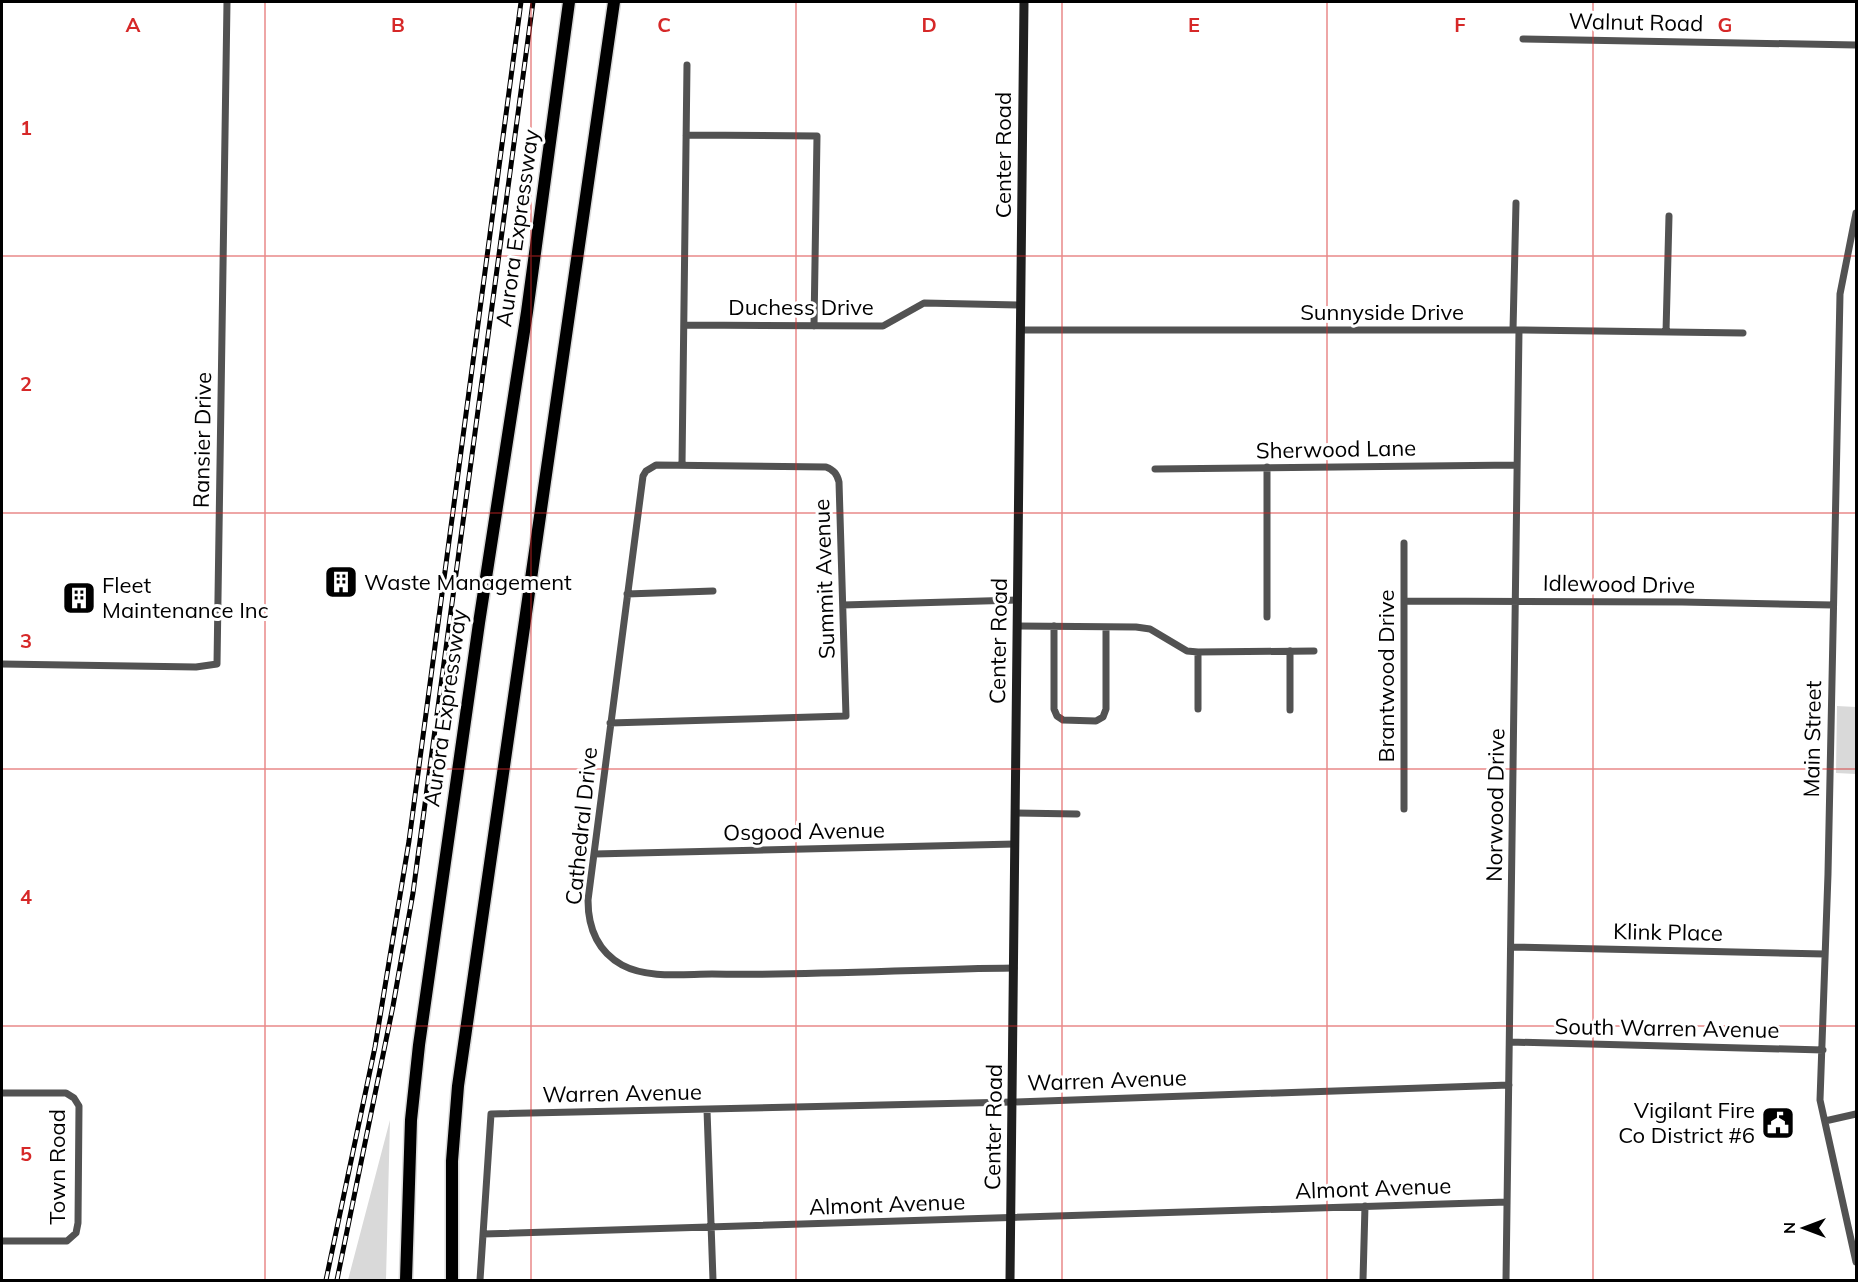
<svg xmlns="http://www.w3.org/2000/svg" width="1858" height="1282" viewBox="0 0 1858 1282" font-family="Mulish,sans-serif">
  <rect width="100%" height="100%" fill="#fff"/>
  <path fill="#d9d9d9" d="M1837,706L1856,707V774L1836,773Z
    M390,1120L386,1280H348Z"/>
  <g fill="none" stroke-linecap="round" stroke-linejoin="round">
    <defs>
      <path id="motorway" d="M406,1280L411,1120L419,1045L479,623L527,312L569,2
        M452,1280V1161L458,1086L614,2"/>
    </defs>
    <use href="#motorway" stroke="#dbdbdb" stroke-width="15"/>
    <path stroke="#525252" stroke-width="7" d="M1523,39L1856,45
      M686,135L817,136L814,326
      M1856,213L1840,294L1828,874L1820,1100L1856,1262
      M684,325L883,326L924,303L1021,305
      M1021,330H1519L1743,333
      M1513,330L1516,203
      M1666,332L1669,216
      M682,465L687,65
      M1155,469L1517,465
      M627,594L713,591
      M1405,601L1682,602L1833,605
      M843,605L1018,600
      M1267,617V467
      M1018,626L1136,627L1150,629L1187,651L1198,652L1314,651
      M1054,626V709L1057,716L1063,720L1096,721L1103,717L1106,709V627
      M1290,651V710
      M1198,652V709
      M2,664L196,667L217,664L227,2
      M610,723L846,716L839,482C837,474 834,470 826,467L656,465L646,471L643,476L588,900C588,927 597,951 622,965C648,979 684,974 712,974C813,976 914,969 1014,968
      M1404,809V543
      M1015,813L1077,814
      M594,854L1015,844
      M1511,947L1825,954
      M1510,1042L1823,1050
      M2,1093H66L74,1098L79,1106L78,1223L76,1233L67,1241H2
      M707,1110L713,1280
      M1825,1121L1856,1114
      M483,1234L1507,1202
      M480,1280L491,1114L1013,1102L1509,1085
      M1363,1280L1365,1206
      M1506,1280L1519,330"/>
    <path stroke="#1f1f1f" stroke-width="9" d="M1010,1280L1024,2"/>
    <use href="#motorway" stroke="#000" stroke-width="12"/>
    <defs>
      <path id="rail" d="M326,1280L375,1047L409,841L521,2
        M337,1280L393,1006L413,893L533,2"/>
    </defs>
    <use href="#rail" stroke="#000" stroke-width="5"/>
    <use href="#rail" stroke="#fff" stroke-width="3" stroke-dasharray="9" stroke-linecap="butt"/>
  </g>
  <path fill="none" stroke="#d62828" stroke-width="1.5" stroke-opacity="0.55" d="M265,2V1280M531,2V1280M796,2V1280M1062,2V1280M1327,2V1280M1593,2V1280M2,256H1856M2,513H1856M2,769H1856M2,1026H1856"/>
  <defs>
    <symbol id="building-square" viewBox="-11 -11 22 22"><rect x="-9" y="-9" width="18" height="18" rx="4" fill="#000" stroke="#fff"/><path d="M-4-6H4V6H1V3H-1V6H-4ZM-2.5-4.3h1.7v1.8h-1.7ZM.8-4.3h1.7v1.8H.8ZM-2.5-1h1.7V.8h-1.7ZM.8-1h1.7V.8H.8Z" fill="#fff"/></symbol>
    <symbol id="civic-square" viewBox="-11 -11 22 22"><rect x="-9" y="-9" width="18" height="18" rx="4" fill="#000" stroke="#fff"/><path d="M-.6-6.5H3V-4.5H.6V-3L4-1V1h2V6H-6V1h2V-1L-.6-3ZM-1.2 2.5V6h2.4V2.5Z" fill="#fff"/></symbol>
  </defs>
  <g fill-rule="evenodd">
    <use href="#building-square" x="322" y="563" width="38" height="38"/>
    <use href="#building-square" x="60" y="579" width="38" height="38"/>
    <use href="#civic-square" x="1759" y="1104" width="38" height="38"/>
  </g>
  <g text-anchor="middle" stroke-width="6" stroke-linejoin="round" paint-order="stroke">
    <g font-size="22" fill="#000" stroke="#fff">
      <text transform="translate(1636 22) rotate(1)" y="8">Walnut Road</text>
      <text transform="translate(1003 155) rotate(-90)" y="8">Center Road</text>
      <text transform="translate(517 228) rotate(-82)" y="8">Aurora Expressway</text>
      <text x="801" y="315">Duchess Drive</text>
      <text x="1382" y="320">Sunnyside Drive</text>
      <text transform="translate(202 440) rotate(-89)" y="8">Ransier Drive</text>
      <text transform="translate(1336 449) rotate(-1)" y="8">Sherwood Lane</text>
      <text transform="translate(824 579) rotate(-92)" y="8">Summit Avenue</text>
      <text transform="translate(1619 584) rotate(1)" y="8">Idlewood Drive</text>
      <text transform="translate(998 641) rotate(-89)" y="8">Center Road</text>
      <text transform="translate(1386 676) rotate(-90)" y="8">Brantwood Drive</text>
      <text transform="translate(445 708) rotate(-82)" y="8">Aurora Expressway</text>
      <text transform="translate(1812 739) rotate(-89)" y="8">Main Street</text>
      <text transform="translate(1495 805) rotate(-89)" y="8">Norwood Drive</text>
      <text transform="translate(581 826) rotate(-84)" y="8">Cathedral Drive</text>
      <text transform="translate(804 831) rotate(-1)" y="8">Osgood Avenue</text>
      <text transform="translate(1668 932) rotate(1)" y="8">Klink Place</text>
      <text transform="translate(1667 1028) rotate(1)" y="8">South Warren Avenue</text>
      <text transform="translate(1107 1080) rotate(-2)" y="8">Warren Avenue</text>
      <text transform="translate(622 1093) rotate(-1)" y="8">Warren Avenue</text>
      <text transform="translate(993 1127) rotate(-89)" y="8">Center Road</text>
      <text transform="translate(57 1167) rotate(-90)" y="8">Town Road</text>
      <text transform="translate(1373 1188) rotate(-2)" y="8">Almont Avenue</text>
      <text transform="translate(887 1204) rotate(-2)" y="8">Almont Avenue</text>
    </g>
    <g font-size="22" fill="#000" stroke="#fff" text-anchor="start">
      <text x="364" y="590">Waste Management</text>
      <text x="102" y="593">Fleet<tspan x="102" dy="25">Maintenance Inc</tspan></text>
      <text x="1755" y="1118" text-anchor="end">Vigilant Fire<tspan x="1755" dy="25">Co District #6</tspan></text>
    </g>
  </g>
  <g font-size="20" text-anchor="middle" font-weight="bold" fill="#d62828" stroke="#fff" stroke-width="6" stroke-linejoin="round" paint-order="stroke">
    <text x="133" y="32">A</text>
    <text x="398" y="32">B</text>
    <text x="664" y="32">C</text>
    <text x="929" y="32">D</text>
    <text x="1194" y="32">E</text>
    <text x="1460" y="32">F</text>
    <text x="1725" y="32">G</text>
    <text x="26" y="135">1</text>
    <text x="26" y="391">2</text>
    <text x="26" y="648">3</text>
    <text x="26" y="904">4</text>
    <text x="26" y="1161">5</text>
  </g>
  <rect width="1858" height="1282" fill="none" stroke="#000000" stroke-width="6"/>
  <g transform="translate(1804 1228) rotate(270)" stroke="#ffffff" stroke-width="4.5" paint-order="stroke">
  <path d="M0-4.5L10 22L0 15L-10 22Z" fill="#000000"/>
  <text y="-9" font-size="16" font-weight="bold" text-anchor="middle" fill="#000000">N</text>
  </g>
</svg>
